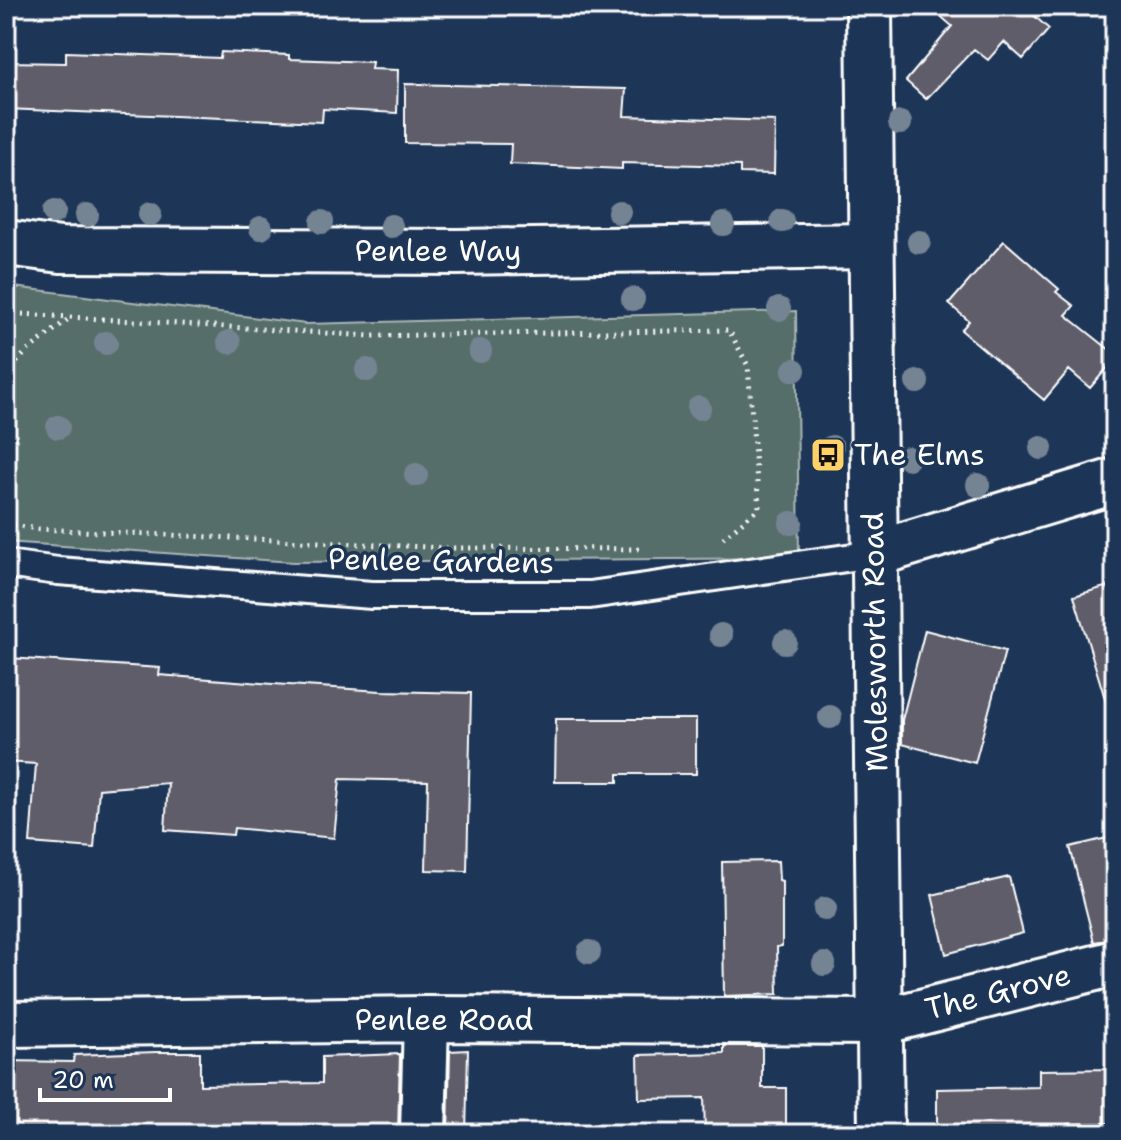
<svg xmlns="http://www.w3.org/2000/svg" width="1121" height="1140" viewBox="0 0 1121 1140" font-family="'Shantell Sans',sans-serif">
  <rect width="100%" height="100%" fill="#1d3557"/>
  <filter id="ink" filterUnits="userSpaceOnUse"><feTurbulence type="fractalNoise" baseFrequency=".0125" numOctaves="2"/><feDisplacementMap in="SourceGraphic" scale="16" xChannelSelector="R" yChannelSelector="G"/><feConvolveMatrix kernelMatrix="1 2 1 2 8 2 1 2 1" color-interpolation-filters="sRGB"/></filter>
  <g filter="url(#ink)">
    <path fill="#566e6a" stroke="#aab6b4" stroke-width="2" d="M6,286L306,324L796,311L799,558L293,562L6,542Z"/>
    <path fill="#5f5d6a" stroke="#fff" stroke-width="2" d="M929,6H1035L1030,12L1049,29L1023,59L1004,42L988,60L974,49L926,99L906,81L952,26Z
      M66,52L220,58L221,52L289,55V59L372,62L371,69L398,70L397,113L323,109L322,122L6,109V62L66,63Z
      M405,84L626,89L624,116L775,121L774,174L740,173V166L622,163V169L510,164L511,144L405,143Z
      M1004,241L1059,289L1056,292L1074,306L1066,315L1115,354V359L1090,388L1069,370L1044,400L961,330L969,321L949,304Z
      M1115,584V701L1106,702L1074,596Z
      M925,630L1005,651L975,763L902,744V720Z
      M9,658L160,668L159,675L273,684L381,691L471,693L467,871L426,870L428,781L340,779L334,838L234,828L233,835L165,830L168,783L99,789L94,848L30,843L36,764L6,762Z
      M556,719H696V774H618V782H555Z
      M1115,836V939L1094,942L1070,847Z
      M778,861L779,880L782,881V946L777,947L778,994L724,996L722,862Z
      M1009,877L1023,933L946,954L932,895Z
      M724,1046H762V1088H786V1134H705L704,1098L639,1099L638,1055L724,1053Z
      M468,1050L466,1134H448L450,1051Z
      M156,1052H200V1085L322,1083V1057L400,1054L398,1134H85V1128H6V1061L73,1062L74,1055Z
      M1115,1069V1123L1068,1124V1133H937V1089L1039,1087V1070Z"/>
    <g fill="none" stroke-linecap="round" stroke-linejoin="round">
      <defs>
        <path id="service" d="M6,564L58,571L372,595H590L874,554"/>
        <path id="minor" d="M6,243L61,250L457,252L871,246
          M874,554L1115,481
          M6,1024L426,1019L881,1022L1115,963
          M423,1134L426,1019"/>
        <path id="tertiary" d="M869,6L881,1134"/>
      </defs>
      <use href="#service" stroke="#fff" stroke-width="32"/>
      <use href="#minor" stroke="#fff" stroke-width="50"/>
      <use href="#tertiary" stroke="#fff" stroke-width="50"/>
      <path stroke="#fff" stroke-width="5" stroke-dasharray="2 6" stroke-linecap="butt" d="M6,313L371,336L729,330L748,366L759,508L722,539
        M6,374L27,351L71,317
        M6,524L38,529L448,548L640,549"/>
      <use href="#service" stroke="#1d3557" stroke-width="26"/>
      <use href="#minor" stroke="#1d3557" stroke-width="44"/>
      <use href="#tertiary" stroke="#1d3557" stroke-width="44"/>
    </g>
    <g fill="#748492">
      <circle cx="900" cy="123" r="12"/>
      <circle cx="54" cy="212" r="12"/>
      <circle cx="619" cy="212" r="12"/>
      <circle cx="150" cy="214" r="12"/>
      <circle cx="87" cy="215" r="12"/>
      <circle cx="782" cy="221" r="12"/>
      <circle cx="322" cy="222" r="12"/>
      <circle cx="723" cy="224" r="12"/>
      <circle cx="391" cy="226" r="12"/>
      <circle cx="261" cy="228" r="12"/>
      <circle cx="919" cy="242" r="12"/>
      <circle cx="633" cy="299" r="12"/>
      <circle cx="779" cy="309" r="12"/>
      <circle cx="229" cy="342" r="12"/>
      <circle cx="106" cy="343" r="12"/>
      <circle cx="480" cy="351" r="12"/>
      <circle cx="367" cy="370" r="12"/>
      <circle cx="794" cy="370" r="12"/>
      <circle cx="917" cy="382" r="12"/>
      <circle cx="699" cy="408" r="12"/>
      <circle cx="58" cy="427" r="12"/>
      <circle cx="832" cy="447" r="12"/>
      <circle cx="1041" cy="448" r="12"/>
      <circle cx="908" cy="458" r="12"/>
      <circle cx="416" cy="475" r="12"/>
      <circle cx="978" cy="485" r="12"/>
      <circle cx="791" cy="523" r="12"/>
      <circle cx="721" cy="635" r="12"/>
      <circle cx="785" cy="642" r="12"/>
      <circle cx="830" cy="717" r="12"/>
      <circle cx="825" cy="909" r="12"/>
      <circle cx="589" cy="952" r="12"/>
      <circle cx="824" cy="964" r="12"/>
    </g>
  </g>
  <defs>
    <symbol id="bus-square" viewBox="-11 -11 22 22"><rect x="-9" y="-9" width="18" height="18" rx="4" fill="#ffd166" stroke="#1d3557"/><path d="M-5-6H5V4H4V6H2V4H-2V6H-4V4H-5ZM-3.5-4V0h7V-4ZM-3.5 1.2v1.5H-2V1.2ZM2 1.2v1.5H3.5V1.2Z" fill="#111"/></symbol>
  </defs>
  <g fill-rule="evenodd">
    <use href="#bus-square" x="808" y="435" width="40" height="40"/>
  </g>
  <g text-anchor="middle" stroke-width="7" stroke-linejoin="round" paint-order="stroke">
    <g font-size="30" fill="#fff" stroke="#1d3557">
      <text x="438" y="261">Penlee Way</text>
      <text transform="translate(441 561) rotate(1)" y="10">Penlee Gardens</text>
      <text transform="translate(875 642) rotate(-91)" y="10">Molesworth Road</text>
      <text transform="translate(998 992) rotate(-14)" y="10">The Grove</text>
      <text x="444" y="1030">Penlee Road</text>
    </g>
    <g font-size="30" fill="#fff" stroke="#1d3557" text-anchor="start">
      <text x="854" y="465">The Elms</text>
    </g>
  </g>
  <rect width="1121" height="1140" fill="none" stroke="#1d3557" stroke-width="32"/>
  <rect x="16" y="16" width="1089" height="1108" fill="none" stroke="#fff" stroke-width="3" filter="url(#ink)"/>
  <path d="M40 1088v12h130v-12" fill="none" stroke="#ffffff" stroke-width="4"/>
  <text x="52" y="1088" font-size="24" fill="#ffffff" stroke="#1d3557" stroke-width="6" paint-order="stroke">20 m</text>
</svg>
